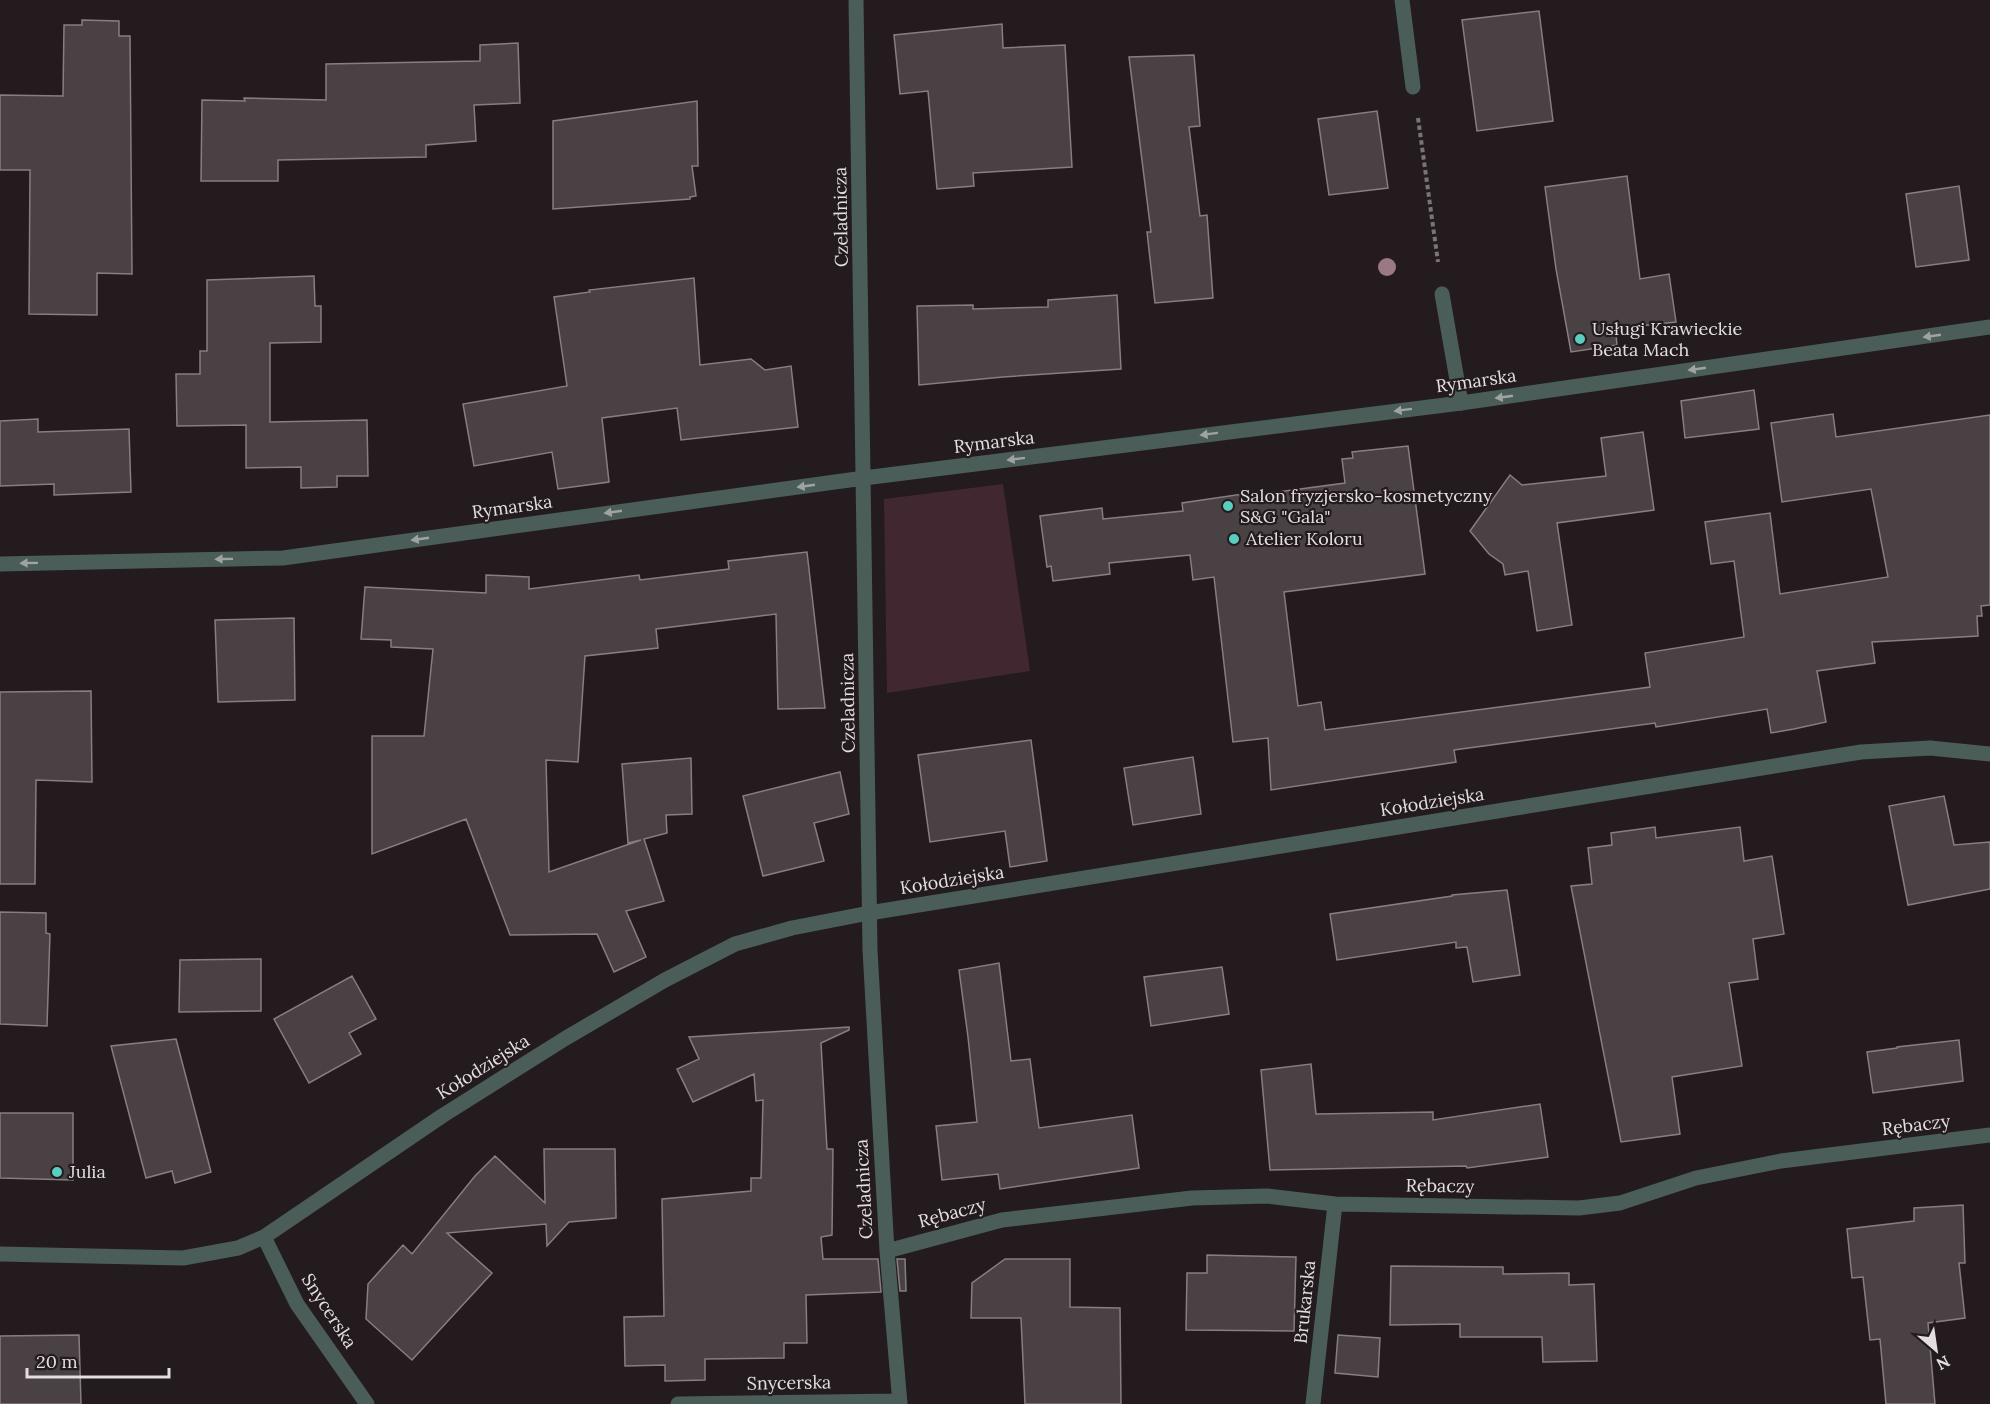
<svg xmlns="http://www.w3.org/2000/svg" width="1990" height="1404" viewBox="0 0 1990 1404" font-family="Lora,serif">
  <rect width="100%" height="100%" fill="#231b1e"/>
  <path fill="#402730" d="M1003,484L1030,671L887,693L884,499Z"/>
  <path fill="#4a4144" stroke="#887e81" stroke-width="1.5" d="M1539,11L1553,121L1477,131L1462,20Z
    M82,20L119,21V36H130L132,274L97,273V315L29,314L30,170H0V95L63,96L64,25H82Z
    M1002,24L1003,48L1065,45L1072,167L973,173L974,186L937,189L928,91L900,94L894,35Z
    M518,43L520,103L474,105L476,141L426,145V157L278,160V181H201L202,100L245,101L244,98L326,100V64L480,61V45Z
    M1194,55L1200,126L1189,127L1200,216L1207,215L1213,298L1155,303L1147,232H1151L1129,57Z
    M697,101L698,166H692L696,196L690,197V199L553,209V121Z
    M1377,111L1388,188L1329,195L1318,119Z
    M1627,176L1640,279L1669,274L1676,322L1640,326L1641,331L1616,335L1617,345L1571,352L1556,269L1545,187Z
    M1959,186L1969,260L1916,267L1906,194Z
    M314,276L315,306H321V342L270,343V422L367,420L368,476H337V487L301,488V467L246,468V425L177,426L176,374H200V351H207V280Z
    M694,278L700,365L751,359L765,370L791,366L798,427L681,440L677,408L602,418L609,482L558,489L552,452L474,466L463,404L567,386L554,297L590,292L589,290Z
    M1117,295L1121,369L1003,377L919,385L917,306L973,305V309L1048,307V300Z
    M1754,390L1759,429L1685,438L1681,401Z
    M1833,414L1836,437L1990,415V605L1981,606L1982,616H1977L1978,636L1872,642L1875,663L1817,671L1826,722L1794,729L1771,733L1767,709L1656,727L1655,723L1454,750L1456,762L1271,790L1268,738L1233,742L1214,577L1193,580L1190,555L1109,563L1110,574L1053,581L1051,566L1047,567L1040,516L1102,508L1103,519L1183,511L1182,503L1263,491V494L1345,483L1342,459L1353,458L1352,452L1408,446L1425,574L1284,592L1298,706L1321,702L1325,730L1650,687L1645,653L1744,637L1734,561L1711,564L1705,522L1770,513L1780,594L1888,577L1871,489L1782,502L1771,423Z
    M38,419V432L129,429L131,492L54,495V484L0,486V421Z
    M1643,432L1654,510L1557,523L1572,625L1537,631L1528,571L1505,575L1503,564L1489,554L1470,531L1510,475L1522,485L1606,476L1601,438Z
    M807,552L825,708L778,709L776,614L656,629L658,648L585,656L578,762L546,760L549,872L641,840L628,843L622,764L691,758L692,814L666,815L667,833L644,839L664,901L626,911L646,957L614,972L597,934L510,935L466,819L372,854V736H424L433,649L391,647V640L361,639L365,587L486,593V575L529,577V589L639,575L640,580L729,569L728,561Z
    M294,618L295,700L218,702L215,620Z
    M91,691L92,782L36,780L35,884H0V692Z
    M1031,740L1047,861L1010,867L1005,831L930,842L918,755Z
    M1193,757L1201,814L1133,825L1124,768Z
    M840,772L849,814L814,823L824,861L763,876L743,796Z
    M1944,796L1954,845L1990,842V889L1908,905L1889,806Z
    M1655,827L1656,838L1740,827L1744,861L1772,856L1784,934L1753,939L1758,979L1729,983L1742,1066L1672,1077L1680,1134L1621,1142L1571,886L1592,884L1588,848L1612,845L1611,833Z
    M1507,890L1520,975L1473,982L1467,947L1456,948V942L1337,960L1330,914L1452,896V895Z
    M0,912L46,913V933L50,934L47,1026L0,1024Z
    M261,959V1011L179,1012L180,960Z
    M999,963L1011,1061L1030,1059L1039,1128L1132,1115L1139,1168L1000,1189L998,1174L942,1180L936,1126L977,1122L968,1037L959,970Z
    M1222,967L1229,1014L1151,1026L1144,977Z
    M352,976L376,1019L349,1033L361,1054L309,1083L274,1019Z
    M849,1027V1030L821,1043L827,1149H833L832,1235L821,1237L823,1259H878L881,1292L806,1295L807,1343H784V1358L705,1359V1380L665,1381V1365L625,1366L624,1317L664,1316L662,1199L751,1191V1178H761L763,1100L756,1101L754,1074L693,1102L677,1069L699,1059L689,1037Z
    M176,1039L211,1172L175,1183L172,1171L146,1178L111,1046Z
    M1959,1040L1963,1081L1873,1093L1867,1052L1897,1048V1047Z
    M1311,1064L1316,1114L1433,1112V1120L1540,1104L1548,1157L1467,1168L1466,1166L1270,1170L1261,1070Z
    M0,1113H73V1180L0,1178Z
    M544,1149H615L616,1218L569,1222L547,1246L546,1224L447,1233L492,1273L412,1360L366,1319L368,1284L403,1245L412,1254L475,1176L495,1156L545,1203Z
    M1963,1205L1965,1263H1959L1965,1318L1928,1323L1935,1404H1886L1880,1339L1870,1340L1863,1277L1852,1278L1847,1229L1914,1221V1208Z
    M1207,1255L1296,1257L1294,1331L1186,1330L1187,1273H1207Z
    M897,1259H905L906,1291H900Z
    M1005,1259H1070V1307L1120,1308L1121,1404H1025L1021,1318H971L972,1283Z
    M1391,1266L1503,1267V1274L1569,1273V1285L1594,1284L1597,1361L1543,1362L1542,1337H1460V1324L1390,1325Z
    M79,1335L81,1404H0V1336Z
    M1338,1335L1380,1338L1378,1377L1335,1373Z"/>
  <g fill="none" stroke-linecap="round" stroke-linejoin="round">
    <path stroke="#7b7477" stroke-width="4" stroke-dasharray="4.5 3" stroke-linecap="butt" d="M1418,118L1438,262"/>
    <path stroke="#4a5d59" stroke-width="15" d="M1442,294L1461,403"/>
    <path stroke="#4a5d59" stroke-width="15" d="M856,0L870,950L887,1251L900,1404
      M1402,0L1413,87
      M0,564L283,558L864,478L1461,403L1990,327
      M264,1237L297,1304L367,1404
      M887,1251L1002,1220L1192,1198L1267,1196L1335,1204L1579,1208L1620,1203L1696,1178L1781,1161L1990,1135
      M0,1254L183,1258L238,1248L264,1237L442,1116L566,1038L665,980L735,944L792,928L869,913L1861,752L1930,748L1990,754
      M678,1404L900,1401
      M1313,1404L1335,1204"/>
  </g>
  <circle fill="#9b7984" cx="1387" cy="267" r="9"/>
  <defs><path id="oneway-solid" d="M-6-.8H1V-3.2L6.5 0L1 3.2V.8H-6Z" transform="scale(1.5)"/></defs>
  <g fill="#9fa4a3">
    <use href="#oneway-solid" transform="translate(1932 336) rotate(172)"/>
    <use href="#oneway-solid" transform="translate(1697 369) rotate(172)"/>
    <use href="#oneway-solid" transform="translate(1504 397) rotate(172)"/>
    <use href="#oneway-solid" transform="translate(1403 410) rotate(173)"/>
    <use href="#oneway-solid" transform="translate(1209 434) rotate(173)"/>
    <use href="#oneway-solid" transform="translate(1016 459) rotate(173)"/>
    <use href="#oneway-solid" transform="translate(806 486) rotate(172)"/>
    <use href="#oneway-solid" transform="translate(613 512) rotate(172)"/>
    <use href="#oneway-solid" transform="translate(420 539) rotate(172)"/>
    <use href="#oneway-solid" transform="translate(224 559) rotate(179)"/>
    <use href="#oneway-solid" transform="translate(29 563) rotate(179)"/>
  </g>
  <g fill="#5acebe" stroke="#231b1e" stroke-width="2">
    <circle cx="1580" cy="339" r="6"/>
    <circle cx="1228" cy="506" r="6"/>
    <circle cx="1234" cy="539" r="6"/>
    <circle cx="57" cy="1172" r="6"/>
  </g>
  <g text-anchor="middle" stroke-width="4.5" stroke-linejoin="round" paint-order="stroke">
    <g font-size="18" fill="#e4dee0" stroke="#231b1e">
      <text transform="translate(841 217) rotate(-91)" y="6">Czeladnicza</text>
      <text transform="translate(1476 381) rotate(-8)" y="6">Rymarska</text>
      <text transform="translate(994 442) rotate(-7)" y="6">Rymarska</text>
      <text transform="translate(512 507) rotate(-8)" y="6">Rymarska</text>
      <text transform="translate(848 703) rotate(-91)" y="6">Czeladnicza</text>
      <text transform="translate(1432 802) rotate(-9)" y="6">Kołodziejska</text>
      <text transform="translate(952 880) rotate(-9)" y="6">Kołodziejska</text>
      <text transform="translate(483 1067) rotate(-32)" y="6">Kołodziejska</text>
      <text transform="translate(1916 1125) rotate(-7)" y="6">Rębaczy</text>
      <text transform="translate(1440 1186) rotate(1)" y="6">Rębaczy</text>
      <text transform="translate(864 1189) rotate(-93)" y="6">Czeladnicza</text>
      <text transform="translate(952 1213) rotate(-15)" y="6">Rębaczy</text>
      <text transform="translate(1305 1302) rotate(-84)" y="6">Brukarska</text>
      <text transform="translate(329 1311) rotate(57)" y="6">Snycerska</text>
      <text transform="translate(789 1383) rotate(-1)" y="6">Snycerska</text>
    </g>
    <g font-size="18" fill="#e4dee0" stroke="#231b1e" text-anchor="start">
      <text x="1592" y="335">Usługi Krawieckie<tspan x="1592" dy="21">Beata Mach</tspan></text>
      <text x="1240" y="502">Salon fryzjersko-kosmetyczny<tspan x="1240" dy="21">S&amp;G "Gala"</tspan></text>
      <text x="1246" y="545">Atelier Koloru</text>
      <text x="69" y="1178">Julia</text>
    </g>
  </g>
  <g transform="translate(1936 1350) rotate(151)" stroke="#231b1e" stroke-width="4.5" paint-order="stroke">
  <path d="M0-4.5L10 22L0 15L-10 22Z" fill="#e4dee0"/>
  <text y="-9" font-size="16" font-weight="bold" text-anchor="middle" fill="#e4dee0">N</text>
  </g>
  <path d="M27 1368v9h142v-9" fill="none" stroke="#e4dee0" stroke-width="3"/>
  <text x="36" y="1368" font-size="18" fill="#e4dee0" stroke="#231b1e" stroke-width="4.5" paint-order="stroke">20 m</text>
</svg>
